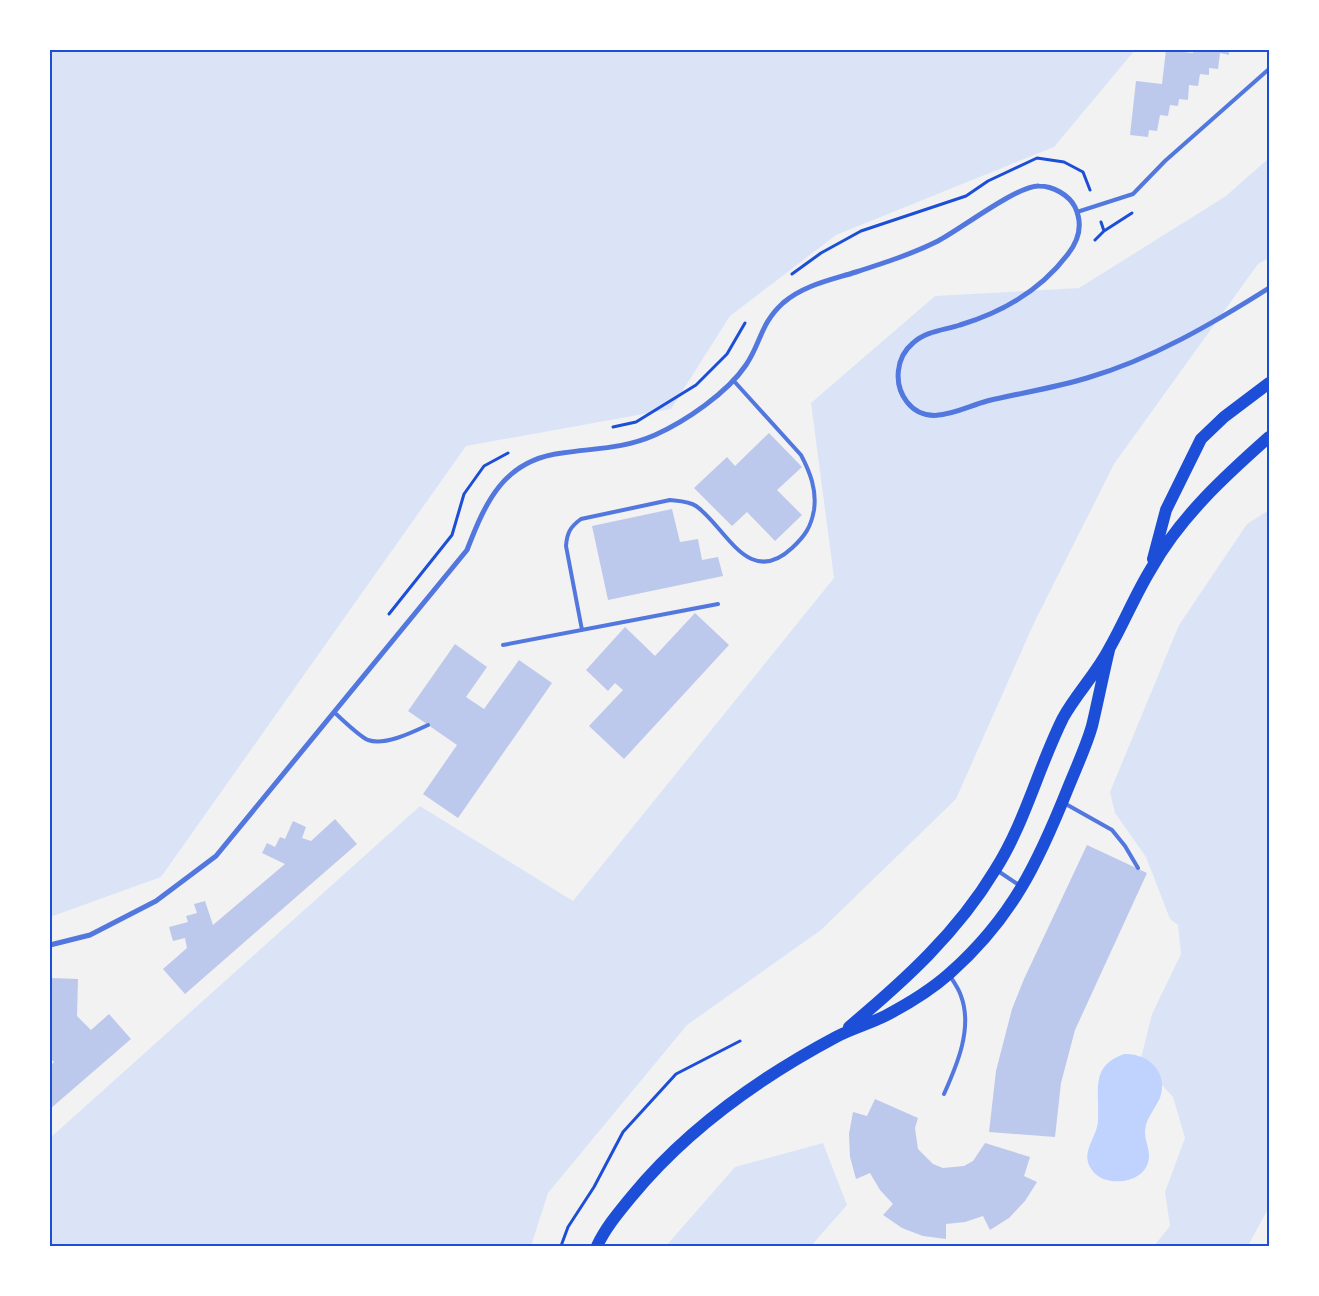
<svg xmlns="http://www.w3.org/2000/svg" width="1319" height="1296" viewBox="0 0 1319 1296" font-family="Poppins,sans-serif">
  <rect width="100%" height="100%" fill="#f2f2f2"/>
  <path fill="#dbe4f7" d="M50,50H1135L1054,147L836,235L730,316L671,409L466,446L161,877L50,917Z
    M1269,158V258L1258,264L1114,464L1034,623L956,799L821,930L687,1025L548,1193L531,1246H50V1138L420,806L573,901L834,578L811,403L935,296L1079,288L1226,196Z
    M1269,510V1207L1248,1246H1154L1170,1226L1165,1192L1185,1138L1173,1097L1140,1062L1152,1014L1181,954L1178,925L1170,919L1146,857L1115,813L1110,792L1179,625L1247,524Z
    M823,1143L847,1205L811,1246H666L735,1167Z"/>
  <path fill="#bfd3fe" d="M1124,1054C1148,1053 1169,1072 1160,1098C1156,1107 1149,1115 1146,1125C1143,1136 1148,1144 1149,1154C1150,1175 1129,1183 1112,1181C1104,1180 1097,1177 1092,1170C1079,1153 1097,1138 1098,1121C1100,1092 1089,1066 1124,1054Z"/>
  <path fill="#bdc9ec" d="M1166,50L1193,53V50H1229V55L1220,53L1218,69L1209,68V75L1200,74L1198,86L1189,85L1188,100L1179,99L1178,106L1170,105L1168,116L1160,115L1157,131L1149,130L1148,137L1130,135L1136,81L1162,84Z
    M769,433L802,467L777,490L802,515L775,541L747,512L732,526L694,488L727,457L735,466Z
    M672,509L680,542L698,539L702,560L718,557L723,576L608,600L592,526Z
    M695,613L729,645L624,759L589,726L623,690L615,683L608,691L586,670L625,627L655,656Z
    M455,644L487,667L466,697L484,709L519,660L552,683L458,818L423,794L457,745L408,711Z
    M335,819L357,844L185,994L163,969L187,948L185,938L173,941L169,927L188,922L186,916L197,913L194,904L205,901L213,925L285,864L262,853L267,843L275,847L280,837L285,839L293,821L306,827L302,838L311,841Z
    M1087,845L1147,873L1075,1030L1061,1083L1055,1137L989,1132L996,1071L1012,1009L1024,979Z
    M50,978L78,979L77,1016L91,1030L109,1014L131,1039L50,1109V1066L54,1062L50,1058Z
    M875,1099L918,1118L915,1128L918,1149L933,1164L943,1168L964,1166L973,1161L985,1143L1030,1157L1024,1176L1037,1182L1025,1201L1009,1218L990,1230L983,1216L965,1222L946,1224V1239L923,1236L902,1228L883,1215L893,1204L880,1190L870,1173L856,1179L850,1157L849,1134L853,1112L867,1116Z"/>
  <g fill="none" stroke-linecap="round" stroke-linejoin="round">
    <path stroke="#1d4ed8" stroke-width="3" d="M1101,222L1104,231
      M1095,240L1104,231L1132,213
      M792,274L821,253L861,231L966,196L988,181L1037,158L1064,162L1083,172L1090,190
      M613,427L636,422L696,385L727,354L745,323
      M389,614L452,535L464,494L484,466L508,453
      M561,1246L568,1227L594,1187L623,1132L676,1074L740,1041"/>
    <path stroke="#5277de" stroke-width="4" d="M1077,212L1133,194L1165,161L1269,69
      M582,630L566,546C567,533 570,527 581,519L670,500C679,501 689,501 696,506C726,527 748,589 792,548C805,536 811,527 814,510C817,490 810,472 801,455L733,380
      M503,645L718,604
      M335,713C343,720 359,736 368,740C385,746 413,732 428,725
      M1064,803L1112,830L1125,846L1138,868
      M998,871L1019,885
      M944,1094C957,1065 973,1028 961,996C959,989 954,982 950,976"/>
    <path stroke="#5277de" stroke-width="5" d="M50,945L90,935L156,901L216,856L467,550C486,501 504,460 562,453C596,448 623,449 655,435C686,421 727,393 746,365C761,343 760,324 783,303C804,285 831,280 856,272C884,263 912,254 938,241C961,229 1018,185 1039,186C1053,186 1069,195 1075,207C1083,224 1079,240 1068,254C1041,290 1003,312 960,325C945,330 926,331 913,343C896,357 893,384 907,402C928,429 961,408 987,401C1020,393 1054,388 1087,378C1152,359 1212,324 1269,288"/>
    <path stroke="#1d4ed8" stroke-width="12" d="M1153,559L1166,510L1201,439L1224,417L1269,383
      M849,1027C905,980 957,933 995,870C1025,823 1038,768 1063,718C1076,694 1096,674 1109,649C1124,623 1135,595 1151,569C1180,517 1225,476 1269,437
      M597,1246C606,1227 619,1212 632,1196C688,1128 759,1078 836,1037C851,1029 869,1024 885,1016C908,1004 931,990 950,973C1012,918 1038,863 1068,788C1076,768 1086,747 1092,726C1098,701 1103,675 1109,650"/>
  </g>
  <rect width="1319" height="1296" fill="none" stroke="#ffffff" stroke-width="102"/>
  <rect x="51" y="51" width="1217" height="1194" fill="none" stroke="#1d4ed8" stroke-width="2"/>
</svg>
